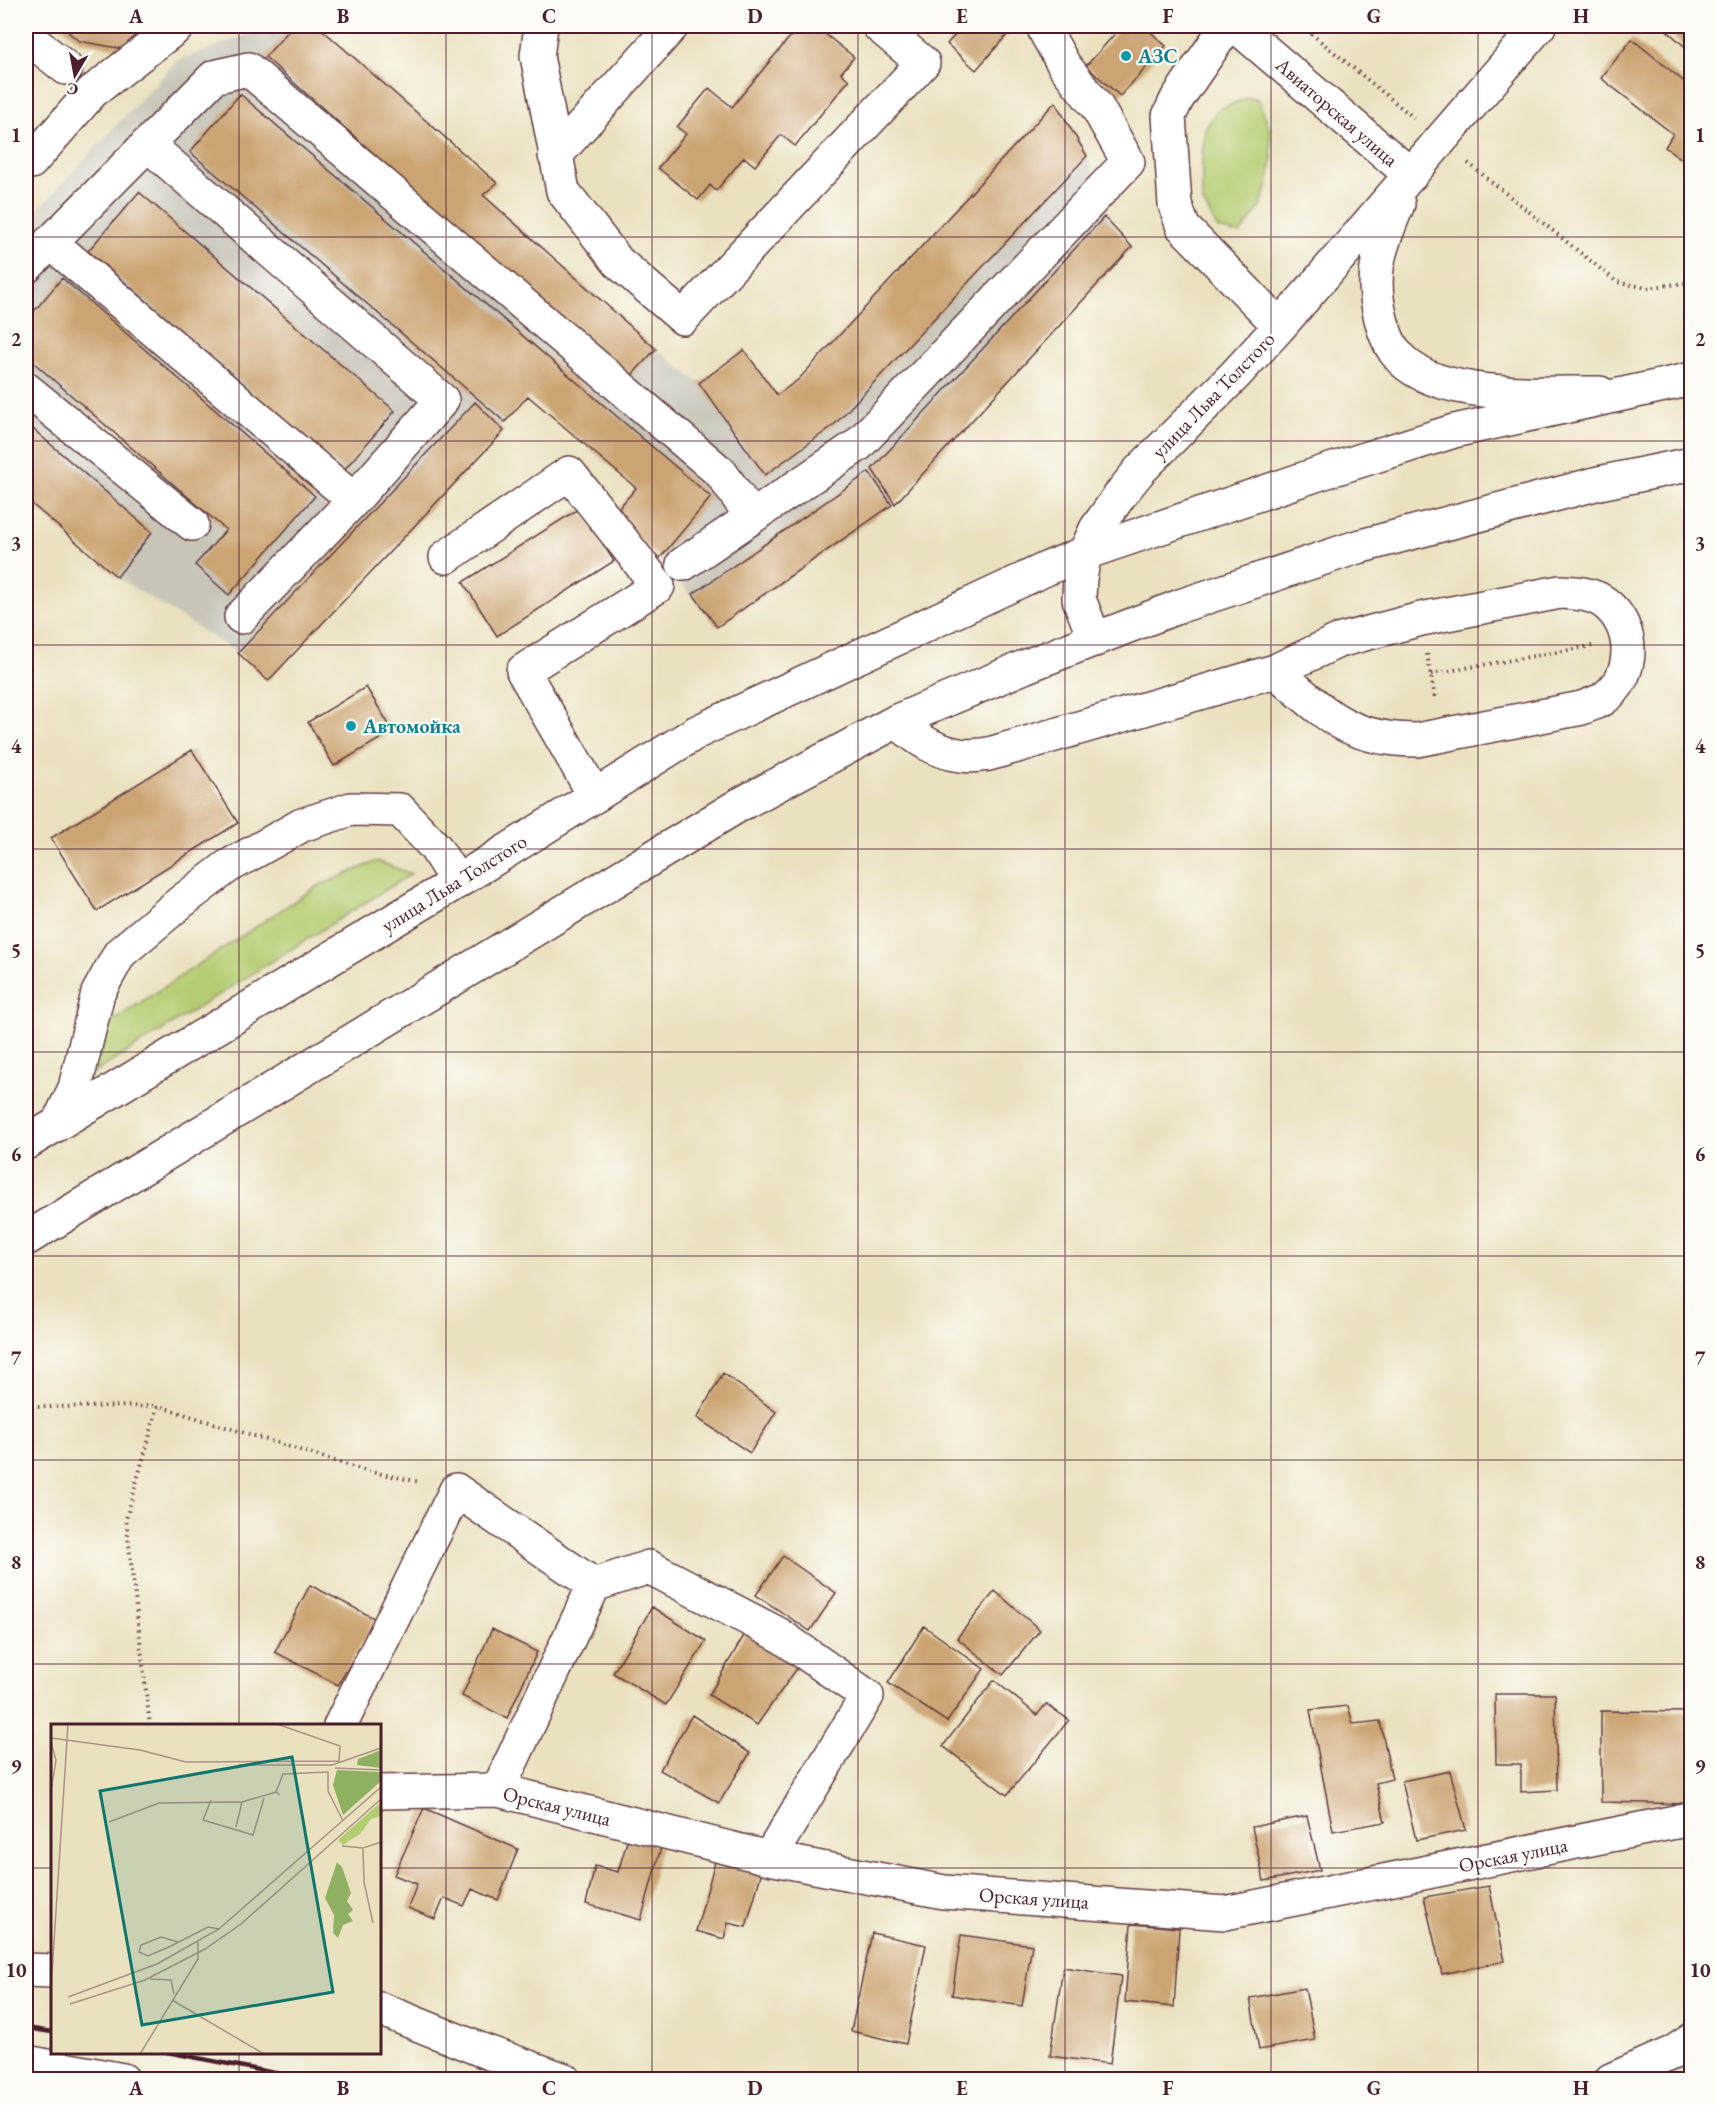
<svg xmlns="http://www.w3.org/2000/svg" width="1717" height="2105" viewBox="0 0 1717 2105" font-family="'EB Garamond',serif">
  <rect width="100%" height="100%" fill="#fdfcf7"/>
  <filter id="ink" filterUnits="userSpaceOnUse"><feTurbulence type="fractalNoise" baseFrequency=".0167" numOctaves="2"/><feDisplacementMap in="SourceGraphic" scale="12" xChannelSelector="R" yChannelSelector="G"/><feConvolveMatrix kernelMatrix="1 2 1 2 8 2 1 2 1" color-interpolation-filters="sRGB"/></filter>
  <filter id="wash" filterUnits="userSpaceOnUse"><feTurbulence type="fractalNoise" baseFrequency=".008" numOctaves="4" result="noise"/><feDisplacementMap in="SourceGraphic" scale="24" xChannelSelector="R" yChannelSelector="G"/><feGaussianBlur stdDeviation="1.35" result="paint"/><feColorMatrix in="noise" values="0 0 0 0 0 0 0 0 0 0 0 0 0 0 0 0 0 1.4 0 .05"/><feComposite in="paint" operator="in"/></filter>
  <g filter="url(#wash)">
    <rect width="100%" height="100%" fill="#eae1bf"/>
    <path fill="#c8c4b8" d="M272,26H318L497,183L483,195L656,349L699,383L744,350L777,395L799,379L1055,102L1087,156L1110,220L1132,247L895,504L717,627L660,558L636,488L528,396L268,681L238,653L117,577L26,499V222L177,61Z"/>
    <path fill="#b5cd72" stroke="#80764e" stroke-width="1.5" d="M1249,97L1258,99L1270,129L1272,159L1268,185L1260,207L1240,234L1218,229L1202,200V157L1205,129L1217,110Z
      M377,861L411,874L94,1073L111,1022L316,887Z"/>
    <g id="blocks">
      <path fill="#cca473" d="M61,26H143L123,49L79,41Z
        M293,26H318L497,183L483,195L656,349L628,379L265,57Z
        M799,26H815L854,57L841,73L849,80L795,146L781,135L755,166L744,157L716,191L710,185L698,200L658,168L686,134L677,127L709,88L732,107Z
        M963,26H1015L976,70L947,44Z
        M1122,26H1144L1166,46L1120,96L1086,66Z
        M1662,26H1692V53Z
        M1632,39L1692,88V166L1665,147L1673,134L1601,78Z
        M240,94L711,497L660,558L612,516L636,488L528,396L505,422L190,152Z
        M1055,102L1087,156L834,425L765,475L699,383L744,350L777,395L799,379Z
        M139,192L395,411L344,470L88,251Z
        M1104,217L1132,247L895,504L872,469Z
        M62,278L315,496L229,595L195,565L226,530L26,356V321Z
        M475,402L504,431L268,681L238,653Z
        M26,423L152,532L117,577L26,499Z
        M869,472L892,505L717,627L693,594Z
        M580,508L614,561L497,636L463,582Z
        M366,687L393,731L334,766L308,722Z
        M192,750L238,823L97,911L51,838Z
        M723,1373L776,1412L750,1453L697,1418Z
        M783,1556L836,1593L810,1631L756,1595Z
        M310,1585L376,1619L338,1685L275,1652Z
        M995,1591L1040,1630L1003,1675L957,1638Z
        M652,1607L706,1641L666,1705L613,1673Z
        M924,1626L984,1669L947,1722L888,1683Z
        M492,1629L537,1652L507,1718L462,1696Z
        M746,1632L798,1667L757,1725L709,1695Z
        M994,1680L1037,1715L1046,1704L1069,1720L1007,1795L943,1746Z
        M1495,1694H1555L1557,1790L1521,1792V1764H1496Z
        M1348,1706L1353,1724L1380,1721L1392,1779L1376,1783L1385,1822L1333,1831L1310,1710Z
        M1601,1711L1692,1712V1804L1601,1802Z
        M692,1715L750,1753L719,1803L660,1770Z
        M1450,1771L1466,1830L1416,1840L1402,1781Z
        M424,1808L518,1849L498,1900L472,1889L464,1906L444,1898L435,1919L408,1908L417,1884L394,1875Z
        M1307,1816L1320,1870L1264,1881L1252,1827Z
        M628,1838L661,1847L641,1920L586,1904L595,1866L618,1872Z
        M716,1858L762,1871L746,1927L728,1923L724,1939L696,1931Z
        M1489,1886L1505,1961L1442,1974L1424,1897Z
        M1131,1924L1179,1928L1174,2007L1125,2002Z
        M872,1933L926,1945L906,2044L851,2031Z
        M961,1935L1032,1945L1022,2006L952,1995Z
        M1063,1967L1121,1976L1110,2064L1050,2056Z
        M1305,1988L1315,2040L1259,2050L1250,1998Z"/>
    </g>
  </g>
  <g filter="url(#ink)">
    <use href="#blocks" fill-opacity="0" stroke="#623c41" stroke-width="1.5"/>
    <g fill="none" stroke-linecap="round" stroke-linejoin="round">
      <defs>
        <path id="minor" d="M541,26L537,56L563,191L618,262L683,318L923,63L879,26
          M1227,26L1177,99L1169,116L1175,204L1183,227L1280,326
          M1236,26L1411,175
          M26,36L66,68
          M555,156L672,26
          M26,158L31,162L92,92L178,26
          M1398,204C1380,247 1369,272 1381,319C1384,331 1388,342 1395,352C1430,402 1546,392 1600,393
          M50,242L354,500L442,400L147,144
          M26,267L214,77L248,69L721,473L752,517
          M26,389L192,524
          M446,557L569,473L658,586L523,671L595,796
          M683,564L858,445L1128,162L1097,107L1064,65L1045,31L1046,26
          M241,617L354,500
          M1095,640L1079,599L1080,578L1085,553L1096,529L1123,491L1140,470L1235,375L1280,326L1539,26
          M897,721C915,738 936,752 960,755C969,757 980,755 989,754L1275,671L1338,641L1421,619L1560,592C1575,593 1592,593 1605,603C1636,627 1636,676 1603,699C1597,703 1588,705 1582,708L1417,740C1346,740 1326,713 1275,671
          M58,1124L75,1088L98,993L120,953L181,902L227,867L302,825L351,809L400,810L435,847L457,882
          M340,1726L456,1490L594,1585L649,1567L778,1634L867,1696L769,1858
          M498,1790L594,1585
          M380,1792L498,1790L769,1858L944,1892L1225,1913L1690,1819
          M26,1970L52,1971
          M380,2009L484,2051L565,2080
          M26,2062L123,2080
          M1611,2080L1674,2052L1692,2040"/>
        <path id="major" d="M26,1143L457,882L697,732L1048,568L1085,553L1321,473L1454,431L1692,379
          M26,1239L739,805L897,721L1024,667L1180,606L1354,548L1599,483L1692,464"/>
      </defs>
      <use href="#minor" stroke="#623c41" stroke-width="36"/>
      <use href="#major" stroke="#623c41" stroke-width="36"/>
      <path stroke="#623c41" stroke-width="4" stroke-dasharray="1.5 4.5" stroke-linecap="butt" d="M1302,26L1414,118
        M1468,163L1617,282L1647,288L1692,282
        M1427,654L1435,699
        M1431,674L1592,646
        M26,1409L37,1407L158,1406
        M150,1726L126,1519L158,1406L367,1471L420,1482"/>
      <use href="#minor" stroke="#fff" stroke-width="33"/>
      <use href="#major" stroke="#fff" stroke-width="33"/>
      <path stroke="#4a1f2b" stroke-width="4.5" d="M26,2028L52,2032
        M167,2052L310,2080"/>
    </g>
  </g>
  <path fill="none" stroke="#4a1f2b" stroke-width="1.5" stroke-opacity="0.55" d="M239,26V1726M446,26V2080M652,26V2080M858,26V2080M1065,26V2080M1271,26V2080M1478,26V2080M26,237H1692M26,441H1692M26,645H1692M26,849H1692M26,1052H1692M26,1256H1692M26,1460H1692M26,1664H1692M26,1868H52M380,1868H1692M239,2052V2080"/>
  <g fill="#0f9aa8" stroke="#fdfcf7" stroke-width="2">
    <circle cx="1126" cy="56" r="6"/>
    <circle cx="351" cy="726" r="6"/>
  </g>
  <g text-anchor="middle" stroke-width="4.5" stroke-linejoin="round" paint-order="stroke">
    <g font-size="20" font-weight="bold" fill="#0d838f" stroke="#fdfcf7" text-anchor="start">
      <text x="1138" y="63">АЗС</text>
      <text x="363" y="733">Автомойка</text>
    </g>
    <g font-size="20" fill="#4a1f2b" stroke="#fdfcf7">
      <text transform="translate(1337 112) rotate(41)" y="7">Авиаторская улица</text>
      <text transform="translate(1213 395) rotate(-46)" y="7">улица Льва Толстого</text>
      <text transform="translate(454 883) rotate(-32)" y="7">улица Льва Толстого</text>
      <text transform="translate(557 1806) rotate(14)" y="7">Орская улица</text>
      <text transform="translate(1513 1855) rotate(-11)" y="7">Орская улица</text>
      <text transform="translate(1034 1898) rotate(4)" y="7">Орская улица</text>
    </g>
  </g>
  <g transform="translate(51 1724)">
    <rect width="330" height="330" fill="#eae1bf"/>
    <path d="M330,78V92L320,95L310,109L292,121L287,116Z" fill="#b5cd72"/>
    <path d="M330,26V44L306,41L307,35ZM286,46L330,48V57L292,91L282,61ZM286,138L291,143L300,169L296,177L302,186L297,190L302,197L292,201L287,214L282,209L283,191L274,174Z" fill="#90b064"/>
    <path fill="none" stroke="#aa9384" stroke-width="1.5" d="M0,14L89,26L135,38L288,37L289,22L226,0M0,18L5,36L0,67M188,41H281L330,24M284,44L330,46M225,68L232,50L277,48V67L292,97M160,76L152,96L202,111L213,74M58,98L108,79L191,78L225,68L229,71M185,103L191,78M291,122L312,124M322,199L313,158L312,124L330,118M127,218L110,213L90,221L88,228L97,232L120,222L157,203L168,205M99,255L120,256L123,270M0,265L17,0M17,273L106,240L168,205L330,63M121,276L213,330M19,280L94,256L154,225L190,200L330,75M89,330L147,235V218"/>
    <path fill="#0f766e" fill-opacity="0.15" stroke="#0f766e" stroke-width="3" d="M241,33L282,268L91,301L49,67Z"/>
    <rect width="330" height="330" fill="none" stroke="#4a1f2b" stroke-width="3"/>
  </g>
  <rect width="1717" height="2105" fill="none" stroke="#fdfcf7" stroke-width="66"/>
  <g transform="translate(75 75) rotate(190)" stroke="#fdfcf7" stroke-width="4.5" paint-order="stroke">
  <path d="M0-4.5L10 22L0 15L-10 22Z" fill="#4a1f2b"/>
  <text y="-9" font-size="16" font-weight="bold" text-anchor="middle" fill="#4a1f2b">С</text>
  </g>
  <rect x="33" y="33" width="1651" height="2039" fill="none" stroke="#4a1f2b" stroke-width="2"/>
  <g font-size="20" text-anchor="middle" font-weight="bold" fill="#4a1f2b">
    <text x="136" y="23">A</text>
    <text x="343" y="23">B</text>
    <text x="549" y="23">C</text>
    <text x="755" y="23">D</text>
    <text x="962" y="23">E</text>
    <text x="1168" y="23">F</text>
    <text x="1374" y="23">G</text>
    <text x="1581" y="23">H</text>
    <text x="16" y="142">1</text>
    <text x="1700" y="142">1</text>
    <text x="16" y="346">2</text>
    <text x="1700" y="346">2</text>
    <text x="16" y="550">3</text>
    <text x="1700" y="550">3</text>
    <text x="16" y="753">4</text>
    <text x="1700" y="753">4</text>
    <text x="16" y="957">5</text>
    <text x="1700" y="957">5</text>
    <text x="16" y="1161">6</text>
    <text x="1700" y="1161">6</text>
    <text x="16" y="1365">7</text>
    <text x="1700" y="1365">7</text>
    <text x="16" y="1569">8</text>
    <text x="1700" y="1569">8</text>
    <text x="16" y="1773">9</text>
    <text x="1700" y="1773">9</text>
    <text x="16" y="1977">10</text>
    <text x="1700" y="1977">10</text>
    <text x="136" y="2095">A</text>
    <text x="343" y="2095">B</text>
    <text x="549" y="2095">C</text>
    <text x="755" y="2095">D</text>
    <text x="962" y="2095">E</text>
    <text x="1168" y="2095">F</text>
    <text x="1374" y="2095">G</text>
    <text x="1581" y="2095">H</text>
  </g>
</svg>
